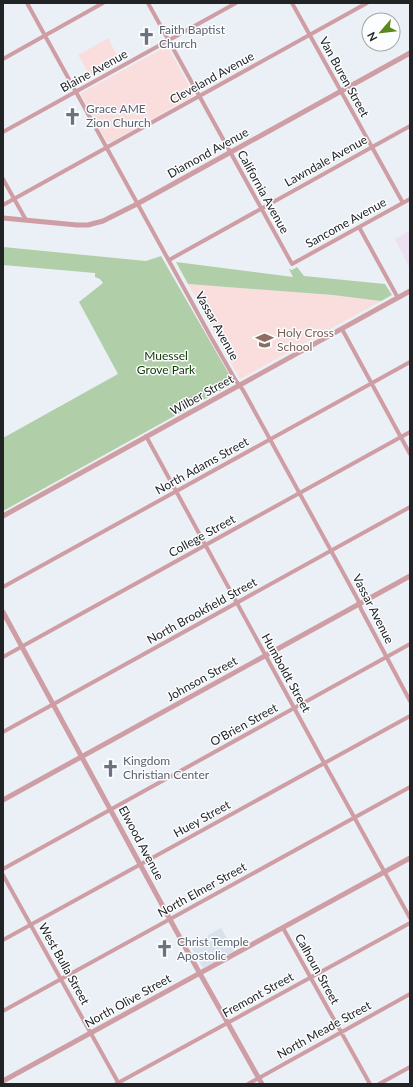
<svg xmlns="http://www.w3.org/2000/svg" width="413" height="1087" viewBox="0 0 413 1087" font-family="Lato,sans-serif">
  <rect width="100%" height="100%" fill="#ebf0f6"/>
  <path fill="#d8e2ed" d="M221,928L234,951L203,968L190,945Z"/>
  <path fill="#eee0f3" d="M410,230V269L395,239Z"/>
  <path fill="#f9dedd" d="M108,38L120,61L91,77L78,55Z
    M164,46L168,47L193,93V96L111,142H107L81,95V93L158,51Z
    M188,284L333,295L381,301L240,379Z"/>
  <path fill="#b0cea7" d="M3,247L146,261L161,256L234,383L3,511V438L118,374L79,302L103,283L100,279L95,277V273L3,265Z
    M176,262L293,277L289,269L292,270L297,267L304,276L385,284L392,295L381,301L333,295L188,284Z"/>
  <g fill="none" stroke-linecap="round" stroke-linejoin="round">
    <path stroke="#ce9ea4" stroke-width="4" d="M27,3L212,339L236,381L243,390L346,578L358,600L361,609L410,701
      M148,3L292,264L410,199
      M292,3L403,203
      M3,59L103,3
      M3,132L236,3
      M3,179L26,220
      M3,205L367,3
      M359,227L398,298
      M169,260L410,126
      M342,329L410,454
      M146,436L322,759L410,918
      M3,587L410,362
      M3,657L410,432
      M3,732L410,507
      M3,869L410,644
      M3,875L119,1084
      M283,928L370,1084
      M3,940L410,716
      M3,1011L410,787
      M116,1084L410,923
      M248,1084L410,994
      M379,1084L410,1067"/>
    <path stroke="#ce9ea4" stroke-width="5" d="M3,218L77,225H88L103,221L137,204L410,53
      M3,516L410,291
      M3,612L185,947L262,1084
      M3,800L410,576
      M3,1081L410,858"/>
  </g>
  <defs>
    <symbol id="church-bare" viewBox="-9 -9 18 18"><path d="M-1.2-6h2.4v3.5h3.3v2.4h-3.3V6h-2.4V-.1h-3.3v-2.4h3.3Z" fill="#6b7280" stroke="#fcfdfe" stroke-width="2.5" paint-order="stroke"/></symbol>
    <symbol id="school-bare" viewBox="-9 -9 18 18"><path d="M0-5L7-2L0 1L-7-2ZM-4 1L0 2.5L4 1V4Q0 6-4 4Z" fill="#8d6e63" stroke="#fcfdfe" stroke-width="2.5" paint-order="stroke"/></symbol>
  </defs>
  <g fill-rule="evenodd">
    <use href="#church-bare" x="134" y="24" width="25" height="25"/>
    <use href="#church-bare" x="60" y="104" width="25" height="25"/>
    <use href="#school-bare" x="252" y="328" width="25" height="25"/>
    <use href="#church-bare" x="98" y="756" width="25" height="25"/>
    <use href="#church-bare" x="152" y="936" width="25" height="25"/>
  </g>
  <g text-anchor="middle" stroke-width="3" stroke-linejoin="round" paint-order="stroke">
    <g font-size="12" fill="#5b616d" stroke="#fcfdfe" text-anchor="start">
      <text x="159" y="34">Faith Baptist<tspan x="159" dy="14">Church</tspan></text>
      <text x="86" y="113">Grace AME<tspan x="86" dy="14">Zion Church</tspan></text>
      <text x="123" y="765">Kingdom<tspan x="123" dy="14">Christian Center</tspan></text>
      <text x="177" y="946">Christ Temple<tspan x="177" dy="14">Apostolic</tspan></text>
    </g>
    <g font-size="12" fill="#212325" stroke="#fcfdfe">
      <text transform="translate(94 71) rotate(-29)" y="4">Blaine Avenue</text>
      <text transform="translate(344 77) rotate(61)" y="4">Van Buren Street</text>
      <text transform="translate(212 78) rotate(-29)" y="4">Cleveland Avenue</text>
      <text transform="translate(208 153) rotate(-29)" y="4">Diamond Avenue</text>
      <text transform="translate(326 161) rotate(-29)" y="4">Lawndale Avenue</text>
      <text transform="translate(263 192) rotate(61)" y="4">California Avenue</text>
      <text transform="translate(346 223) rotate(-29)" y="4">Sancome Avenue</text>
      <text transform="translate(217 326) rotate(61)" y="4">Vassar Avenue</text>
      <text transform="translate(202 395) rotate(-29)" y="4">Wilber Street</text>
      <text transform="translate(202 466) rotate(-29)" y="4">North Adams Street</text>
      <text transform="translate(202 536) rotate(-29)" y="4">College Street</text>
      <text transform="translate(373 609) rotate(63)" y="4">Vassar Avenue</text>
      <text transform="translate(202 611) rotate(-29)" y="4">North Brookfield Street</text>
      <text transform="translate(286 673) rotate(61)" y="4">Humboldt Street</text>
      <text transform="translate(202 679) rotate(-29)" y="4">Johnson Street</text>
      <text transform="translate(244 725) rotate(-29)" y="4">O'Brien Street</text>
      <text transform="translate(202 819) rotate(-29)" y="4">Huey Street</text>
      <text transform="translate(141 843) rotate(62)" y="4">Elwood Avenue</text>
      <text transform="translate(202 890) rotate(-29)" y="4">North Elmer Street</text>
      <text transform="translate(64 964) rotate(61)" y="4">West Bulla Street</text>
      <text transform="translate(317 969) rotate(61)" y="4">Calhoun Street</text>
      <text transform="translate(258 995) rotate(-29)" y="4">Fremont Street</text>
      <text transform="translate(128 1001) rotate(-29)" y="4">North Olive Street</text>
      <text transform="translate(324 1030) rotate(-29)" y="4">North Meade Street</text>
    </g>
    <g font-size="12" fill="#785e54" stroke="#fcfdfe" text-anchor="start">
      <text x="277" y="337">Holy Cross<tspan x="277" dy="14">School</tspan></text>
    </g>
    <g font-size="12" fill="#0e3800" stroke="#fcfdfe">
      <text x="166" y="360">Muessel<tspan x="166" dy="14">Grove Park</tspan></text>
    </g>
  </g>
  <rect width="413" height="1087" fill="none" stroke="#212325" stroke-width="8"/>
  <g transform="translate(381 32) rotate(242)"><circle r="19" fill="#fcfdfe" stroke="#a4a6a7"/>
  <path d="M0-3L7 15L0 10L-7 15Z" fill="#5a881b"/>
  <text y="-6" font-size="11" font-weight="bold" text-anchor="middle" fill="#212325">N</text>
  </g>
</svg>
